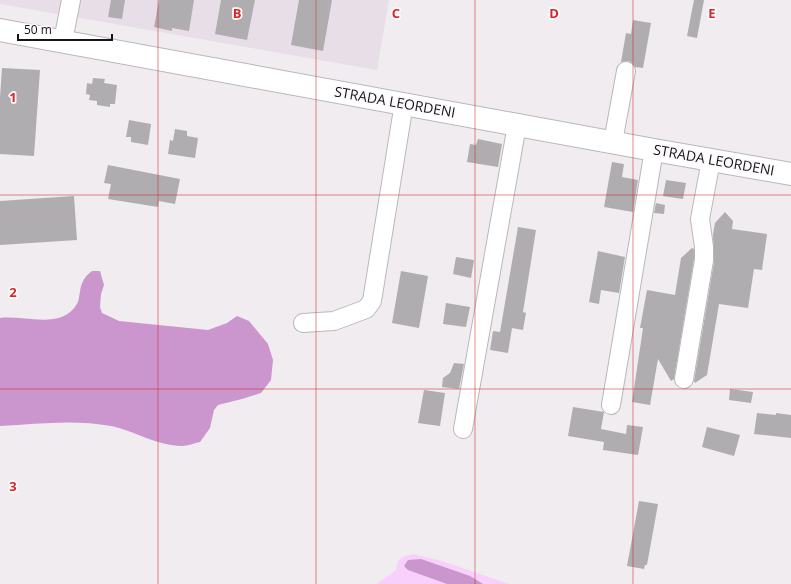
<svg xmlns="http://www.w3.org/2000/svg" width="791" height="584" viewBox="0 0 791 584" font-family="'Open Sans',sans-serif">
  <rect width="100%" height="100%" fill="#f0ecf0"/>
  <path fill="#e8dee8" d="M0,0H389L377,70L0,4Z"/>
  <path fill="#f9d0fb" d="M413,554L442,561L509,584H377L396,570C398,557 402,557 413,554Z"/>
  <path fill="#cb96ce" d="M92,271H100L104,285L101,294L100,307L102,313L119,321L208,330L227,323L237,316L249,321L268,344L273,360L271,380L261,393L242,399L218,405L214,410L210,428L200,442C194,443 188,446 182,446C157,446 135,431 111,426C74,419 37,424 0,426V318C26,315 63,331 78,302C79,299 79,295 80,292C81,283 84,277 92,271Z
    M421,559L470,576L483,584H447L408,570L404,566L408,560Z"/>
  <path fill="#b0adb0" d="M111,0H125L122,19L108,17Z
    M159,0H194L189,31L172,28V31L154,27Z
    M221,0H255L247,40L215,34Z
    M299,0H332L323,51L291,45Z
    M694,0H704L697,38L687,36Z
    M633,20L651,23L643,68L635,67L632,63L628,61L621,62L626,33L631,34Z
    M2,68L40,70L34,156L0,154V97Z
    M93,78L105,79L104,83L117,85L115,104H110V107L97,105V101L89,100L90,95L86,94L87,83L92,84Z
    M129,120L151,124L148,145L131,142V137H126Z
    M175,129L187,131V136L198,138L195,158L168,154L170,140L173,141Z
    M478,139L502,144L498,167L467,162L470,144L476,145Z
    M612,162L624,164L622,177L638,180L633,212L604,207Z
    M108,165L180,179L175,204L159,201L158,207L108,199L111,184L104,183Z
    M666,180L686,183L683,199L663,196Z
    M74,196L77,240L0,245V201Z
    M656,203L665,205L664,214L654,213Z
    M725,212L733,221L732,229L767,234L762,270L754,269L748,308L719,304L707,375L695,383L694,381L714,262L713,234L715,223Z
    M518,227L536,230L523,312L526,313L523,330L512,328L508,353L490,350L493,331L500,332Z
    M692,248L694,249V259L674,379L671,381L658,359L650,405L632,402L643,328H640L647,290L675,295L681,258Z
    M598,251L625,257L619,293L601,290L599,304L589,302Z
    M456,257L474,260L471,278L453,274Z
    M401,271L428,276L419,328L392,323Z
    M446,303L470,307L466,327L443,324Z
    M454,363L464,364L459,389L442,387L443,378L450,373Z
    M730,389L753,392L751,403L729,400Z
    M424,390L445,393L440,426L418,423Z
    M573,407L604,412L601,429L626,434L627,425L643,427L638,455L603,450L604,442L568,436Z
    M757,413L776,415V413L791,415V438L754,434Z
    M707,427L740,435L734,456L702,447Z
    M639,501L658,504L647,565H645L644,569L627,566Z"/>
  <g fill="none" stroke-linecap="round" stroke-linejoin="round">
    <defs>
      <path id="minor" d="M63,41L71,0
        M613,142L626,71
        M303,323L334,321L366,309L372,301L404,103
        M684,379L704,260V247L700,219L711,160
        M611,405L654,150
        M463,429L517,125"/>
      <path id="major" d="M0,30L654,150L791,174"/>
    </defs>
    <use href="#minor" stroke="#bab7ba" stroke-width="20"/>
    <use href="#major" stroke="#bab7ba" stroke-width="24"/>
    <use href="#minor" stroke="#fff" stroke-width="18"/>
    <use href="#major" stroke="#fff" stroke-width="22"/>
  </g>
  <path fill="none" stroke="#d62828" stroke-width="1" stroke-opacity="0.55" d="M158,0V584M316,0V584M475,0V584M633,0V584M0,195H791M0,389H791"/>
  <g text-anchor="middle" stroke-width="3.5" stroke-linejoin="round" paint-order="stroke">
    <g font-size="14" fill="#151416" stroke="#fdfafd">
      <text transform="translate(395 102) rotate(10)" y="5">STRADA LEORDENI</text>
      <text transform="translate(714 160) rotate(10)" y="5">STRADA LEORDENI</text>
    </g>
  </g>
  <g font-size="13" text-anchor="middle" font-weight="bold" fill="#d62828" stroke="#fdfafd" stroke-width="3.5" stroke-linejoin="round" paint-order="stroke">
    <text x="237" y="18">B</text>
    <text x="396" y="18">C</text>
    <text x="554" y="18">D</text>
    <text x="712" y="18">E</text>
    <text x="13" y="102">1</text>
    <text x="13" y="297">2</text>
    <text x="13" y="491">3</text>
  </g>
  <path d="M18 34v6h94v-6" fill="none" stroke="#151416" stroke-width="2"/>
  <text x="24" y="34" font-size="12" fill="#151416" stroke="#fdfafd" stroke-width="3" paint-order="stroke">50 m</text>
</svg>
